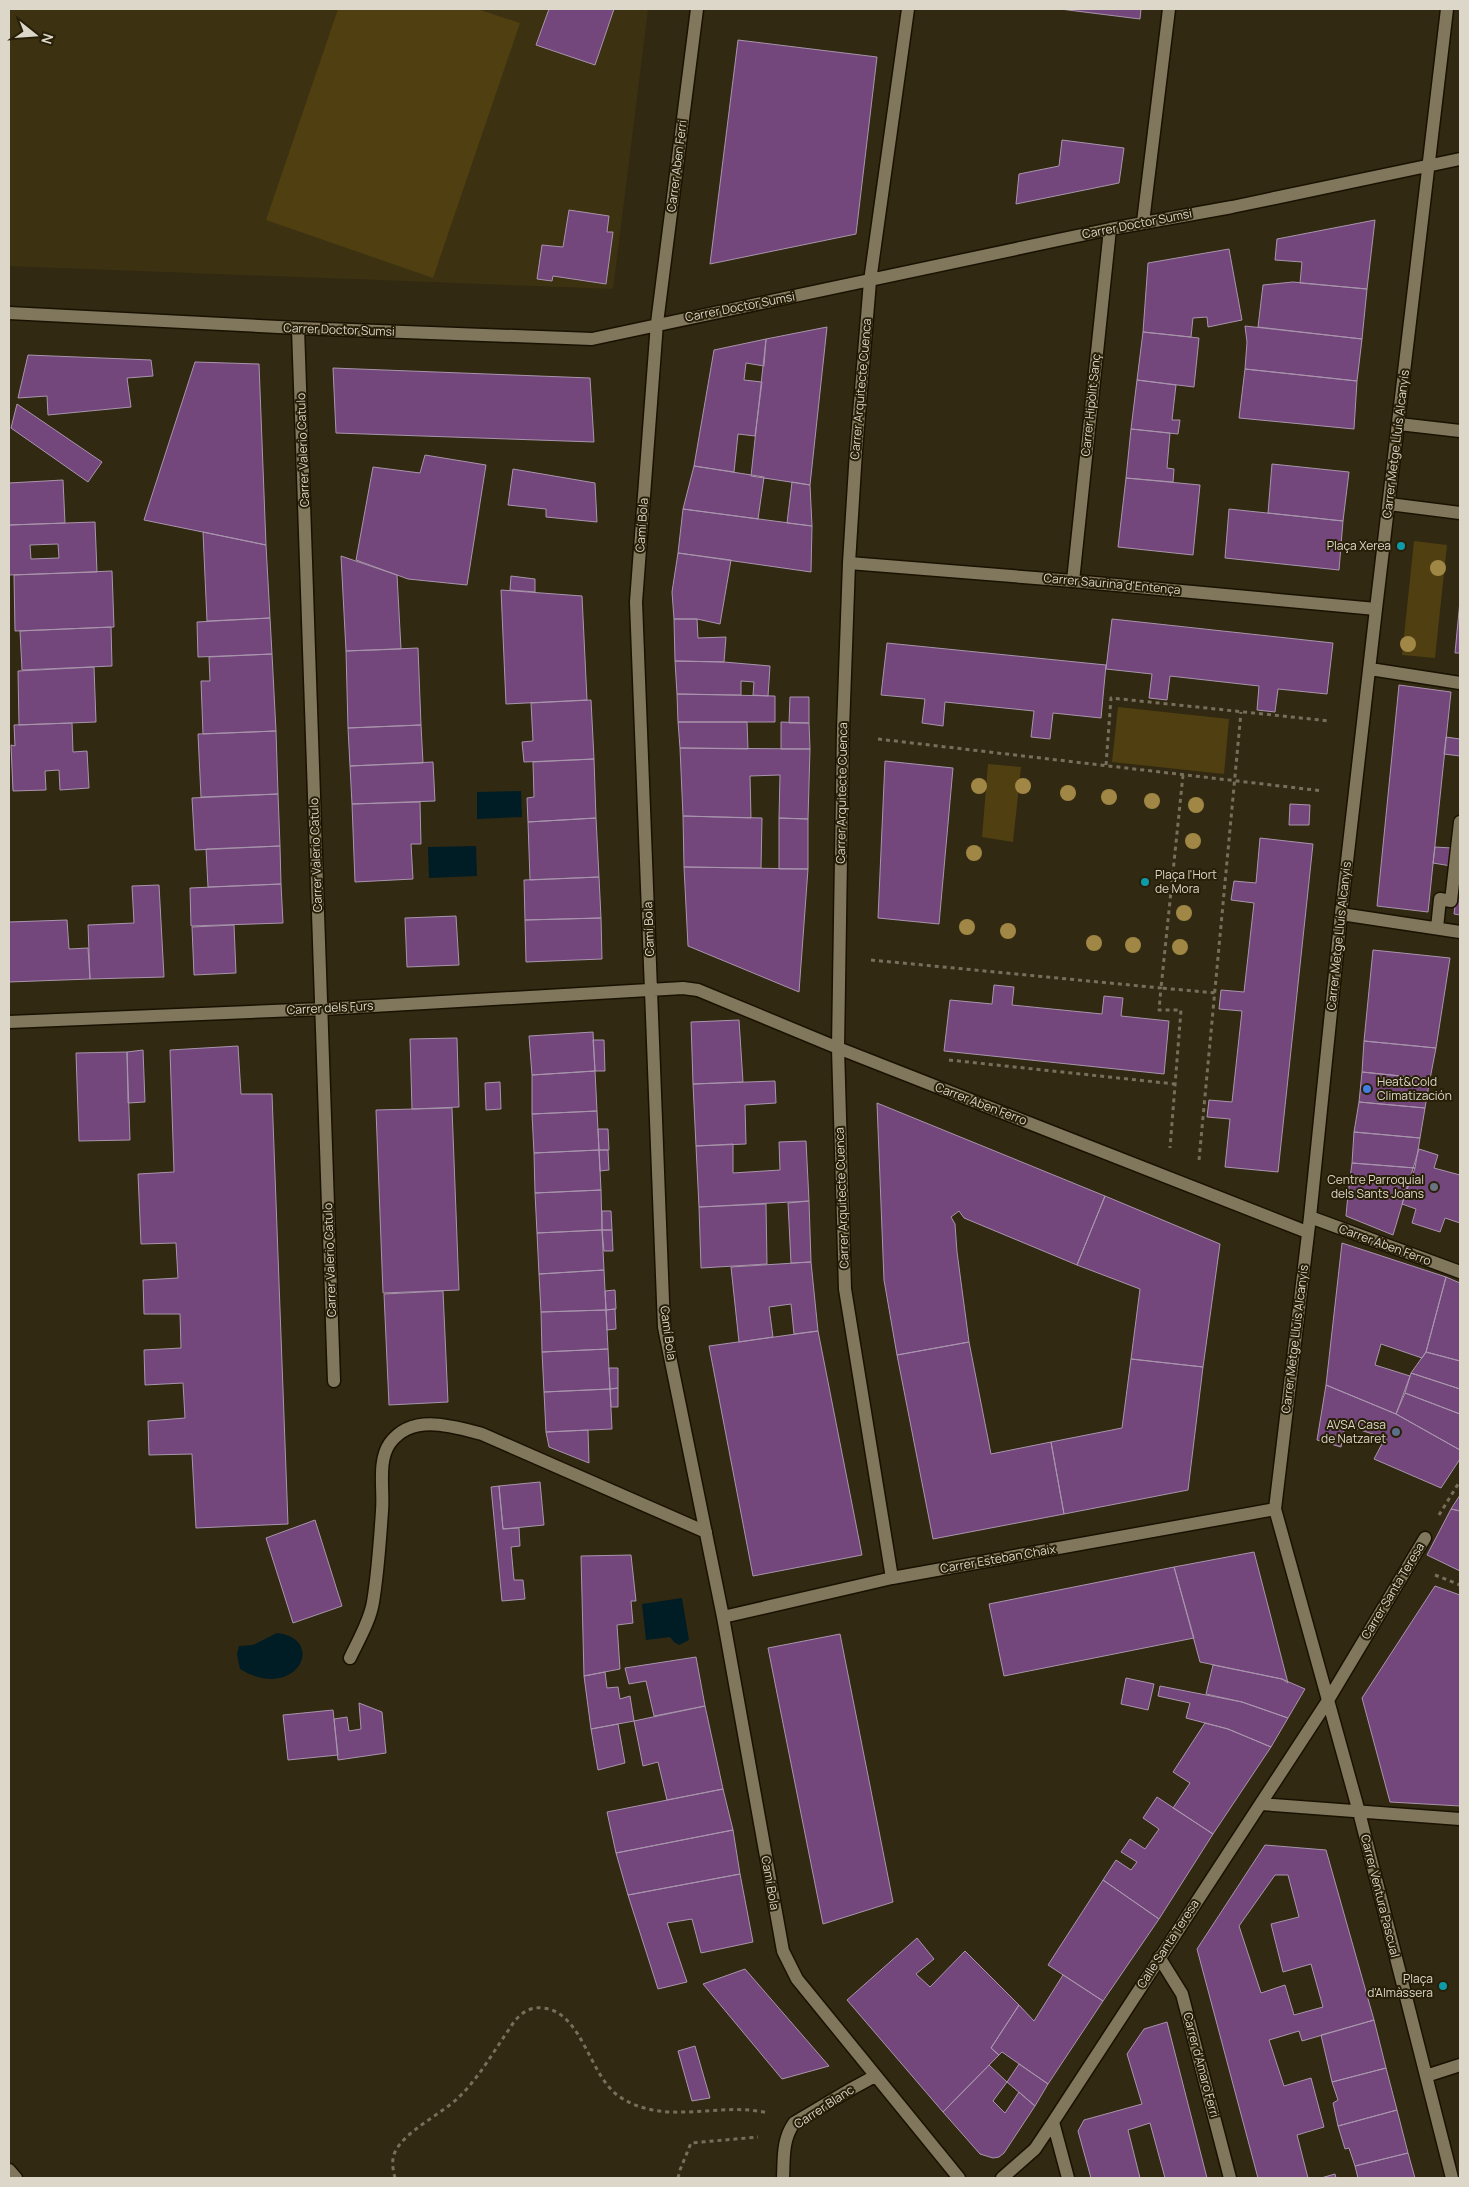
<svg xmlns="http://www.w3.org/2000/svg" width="1469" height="2187" viewBox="0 0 1469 2187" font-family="Manrope,sans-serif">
  <rect width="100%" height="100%" fill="#322912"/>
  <path fill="#3c3111" d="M9,9H648L613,289L9,266Z"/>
  <path fill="#4f3f11" d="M338,9H477L520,23L433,278L266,220Z
    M1414,541L1447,545L1435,658L1402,655Z
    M1118,707L1229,719L1224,774L1112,762Z
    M988,764L1021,767L1013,842L982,837Z"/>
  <path fill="#001d25" d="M521,791L522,817L477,819V792Z
    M476,846L477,876L429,878L428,847Z
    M682,1598L689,1640L679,1645L674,1642L670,1637L646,1640L642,1604Z
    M277,1633C328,1639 296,1703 240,1669L237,1654L239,1646L253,1645Z"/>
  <path fill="#74477c" stroke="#a895ac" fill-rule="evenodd" d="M549,9H614L595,65L536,45Z
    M1060,9H1141L1140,19Z
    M738,40L877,57L856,234L710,264Z
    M1062,140L1124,148L1119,183L1016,204L1019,174L1059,166Z
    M569,210L609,216L607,232H613L606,284L553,276L552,281L537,279L542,245L563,247Z
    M1375,220L1367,289L1300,283L1302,262L1275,260L1277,239Z
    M1229,249L1242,320L1208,327L1207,317L1193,318L1191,337L1143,332L1148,263Z
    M1293,282L1367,289L1362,339L1258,327L1263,285Z
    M1245,326L1362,339L1357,381L1245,369L1247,342Z
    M827,327L810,485L751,476L766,339Z
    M1143,332L1199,338L1194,387L1137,380Z
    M766,339L764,366L746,363L744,380L762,382L755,436L738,434L734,472L694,466L714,350Z
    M28,355L151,360L153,376L127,378L131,407L48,415L47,396L18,398Z
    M195,362L259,364L266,545L144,520Z
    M333,368L590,378L594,442L336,433Z
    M1245,369L1357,381L1354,429L1239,418Z
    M1137,380L1176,385L1172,420H1180L1178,434L1131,429Z
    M17,404L102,462L88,482L11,428Z
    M1131,429L1170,433L1167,468L1174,469L1173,482L1126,478Z
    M425,455L486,465L467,585L408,579L356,560L373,467L420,473Z
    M1272,464L1349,472L1343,521L1268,513Z
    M694,466L764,477L758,519L683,509Z
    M513,469L595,483L597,522L546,517V509L508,505Z
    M1126,478L1200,485L1193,555L1118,547Z
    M63,480L65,523L9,525V483Z
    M792,482L810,485L812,526L787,523Z
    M683,509L812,526L811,572L678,553Z
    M1229,509L1343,521L1339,570L1225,558Z
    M95,522L97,572L9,575V525ZM58,544L59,558L31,559L30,545Z
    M203,532L266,545L270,618L207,621Z
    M678,553L731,560L720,624L697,619H674L672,592Z
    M341,556L397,575L401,649L346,651Z
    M112,571L114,627L15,631L14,575Z
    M511,576L535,579V592L510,590Z
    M501,590L582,596L587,700L506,704Z
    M1460,601V653H1455Z
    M270,618L272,654L198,657L197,622Z
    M674,619H697L698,638L726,637L724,662L675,661Z
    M1112,619L1333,643L1327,694L1278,689L1275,712L1257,710L1259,686L1170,676L1167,700L1149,698L1152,674L1106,669Z
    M111,627L112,666L22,670L20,631Z
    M887,643L1106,665L1101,718L1053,713L1050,739L1031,737L1034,711L945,702L943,726L922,723L925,699L881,695Z
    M418,648L421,725L348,728L346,651Z
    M272,654L276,731L203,734L201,681H210L209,657Z
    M675,661L724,662L770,666L768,696L753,695L754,682L741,681V695L677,694Z
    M94,667L96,722L19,725L18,671Z
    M1399,685L1451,692L1428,912L1377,906Z
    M677,694L775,696V722H678Z
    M790,697H809V723H789Z
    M591,700L594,759L524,762L522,742L533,741L531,703Z
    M678,722H747L748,749L680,748Z
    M781,722L809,723L810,749H781Z
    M72,723L73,752L87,751L89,788L60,790L59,770L45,771L46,790L13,791L11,745L15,746L14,725Z
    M421,725L423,763L350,766L348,728Z
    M276,731L278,794L201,797L198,734Z
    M1446,737L1460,739V756L1444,754Z
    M680,748L810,749L808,819L779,818L780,775L750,776L751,818L683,816Z
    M594,759L596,818L528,822L527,798L534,797L533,762Z
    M885,761L953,768L939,924L878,918Z
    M433,762L435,801L352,804L350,766Z
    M278,794L280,846L195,850L192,798Z
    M420,802L421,844H411L413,879L355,882L352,804Z
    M1290,804L1310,805L1309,825H1289Z
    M683,816L762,818L761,868L684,867Z
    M596,818L599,877L530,880L528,822Z
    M779,818L808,819V869H779Z
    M1260,838L1313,844L1278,1172L1225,1167L1230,1119L1207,1117L1209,1100L1232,1102L1242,1011L1219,1009L1221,990L1244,992L1254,903L1231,900L1234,881L1256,883Z
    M280,846L281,884L208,887L206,849Z
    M1435,847L1452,848L1451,866L1433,863Z
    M684,867L808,869L799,992L688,946Z
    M1460,867V915L1454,914Z
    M599,877L601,918L525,920L524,880Z
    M281,884L283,923L191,926L190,888Z
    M159,885L164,977L90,979L88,925L134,923L132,886Z
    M456,916L459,965L407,967L405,918Z
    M601,918L602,959L526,962L525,920Z
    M67,920L69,949L88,948L90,979L9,982V922Z
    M234,925L236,973L194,975L192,927Z
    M1373,950L1450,958L1436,1048L1364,1041Z
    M994,985L1014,987L1012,1005L1102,1014L1104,996L1123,998L1121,1016L1169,1021L1164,1074L944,1051L950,1000L992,1004Z
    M739,1020L743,1082L693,1084L691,1022Z
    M593,1032L595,1071L532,1075L529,1036Z
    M457,1038L459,1107L412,1109L410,1039Z
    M593,1040H604L605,1071H595Z
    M1364,1041L1436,1048L1430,1079L1362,1072Z
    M238,1046L241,1094H272L288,1524L196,1528L192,1454L149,1455L148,1421L185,1418L183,1383L145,1385L144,1350L181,1348L180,1314H144L143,1280L178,1278L176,1243L141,1244L138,1174L174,1172L170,1050Z
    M143,1050L145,1102L128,1103L127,1052Z
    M127,1052L130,1140L79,1141L76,1053Z
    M595,1071L597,1111L532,1114V1075Z
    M1362,1072L1430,1079L1425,1108L1359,1102Z
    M775,1081L776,1103L745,1105L746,1144L696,1146L693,1084Z
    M500,1082L501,1109L486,1110L485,1083Z
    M1359,1102L1425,1108L1420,1138L1354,1132Z
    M877,1103L1105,1196L1077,1265L964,1218L959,1211L951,1217L955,1224L957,1252L969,1342L897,1355L884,1280Z
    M452,1108L459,1290L383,1293L376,1110Z
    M597,1111L599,1150L534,1153L532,1114Z
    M598,1129H608L609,1150H599Z
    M1354,1132L1420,1138L1415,1168L1352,1163Z
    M806,1141L809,1201L699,1207L696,1146L733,1144V1173L780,1170L779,1142Z
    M1419,1149L1438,1155L1434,1168L1460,1175V1223L1445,1218L1440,1232L1412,1223L1416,1209L1402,1204Z
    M599,1150H608L609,1170L600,1171Z
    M599,1150L601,1190L535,1193L534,1153Z
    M1352,1163L1415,1168L1404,1198L1348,1194Z
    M601,1190L602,1230L537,1233L535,1193Z
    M1348,1194L1404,1198L1393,1235L1346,1216Z
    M1105,1196L1220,1244L1203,1367L1131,1359L1140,1289L1077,1265Z
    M809,1201L811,1262L791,1263L788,1203Z
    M766,1204L767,1264L701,1268L699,1207Z
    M602,1211H611L612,1230H602Z
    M602,1230H612L613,1251H604Z
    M602,1230L604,1270L539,1274L537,1233Z
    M1342,1243L1446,1277L1426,1352L1422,1358L1381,1344L1375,1365L1410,1376L1396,1414L1326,1385Z
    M811,1262L818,1331L794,1334L791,1304L769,1307L773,1337L739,1342L731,1267Z
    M604,1270L606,1310L541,1312L539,1274Z
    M1446,1277L1460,1283V1361L1426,1352Z
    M615,1290L616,1309L606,1310L605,1291Z
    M443,1291L448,1402L389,1405L384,1294Z
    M615,1309L616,1329L607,1330L606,1310Z
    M606,1310L608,1349L542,1352L541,1312Z
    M818,1331L862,1555L753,1576L709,1346Z
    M969,1342L991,1454L1051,1442L1064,1514L933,1539L897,1355Z
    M608,1349L610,1389L544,1392L542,1352Z
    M1426,1352L1460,1361V1389L1411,1373Z
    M1131,1359L1203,1367L1188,1490L1064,1514L1051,1442L1122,1428Z
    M609,1368H618V1388L610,1389Z
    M1411,1373L1460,1389V1414L1405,1393Z
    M1326,1385L1396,1414L1460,1450V1459L1441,1488L1374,1459L1385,1438L1345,1425L1341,1447L1317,1440Z
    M618,1388V1407H611L610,1389Z
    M610,1389L612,1429L546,1432L544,1392Z
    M1405,1393L1460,1414V1450L1396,1414Z
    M588,1430L589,1463L549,1447L546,1432Z
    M540,1482L544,1525L503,1529L499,1486Z
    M499,1486L503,1529L519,1528L520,1546L511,1547L514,1580H523L525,1599L502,1601L491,1487Z
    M1460,1495V1511L1451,1509Z
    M1451,1509L1460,1511V1571L1427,1555Z
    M315,1520L342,1606L293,1623L266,1538Z
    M1254,1552L1288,1683L1282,1679L1200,1662L1174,1567Z
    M631,1555L636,1601H631L633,1623L617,1625L620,1669L584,1676L581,1556Z
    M1174,1567L1194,1638L1004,1676L989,1604Z
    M1435,1586L1460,1595V1806L1390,1802L1362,1698Z
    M840,1634L893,1902L823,1924L768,1648Z
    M696,1657L705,1706L654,1716L646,1681L629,1684L625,1668Z
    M1213,1665L1282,1679L1305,1689L1288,1718L1242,1702L1206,1694Z
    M605,1672L607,1688L618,1687L620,1699L630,1696L634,1721L591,1729L584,1676Z
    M1126,1678L1154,1684L1148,1710L1121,1704Z
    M1160,1686L1242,1702L1288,1718L1271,1747L1228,1729L1186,1718L1190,1703L1158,1696Z
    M359,1703L382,1712L386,1753L338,1760L334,1719L347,1717L349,1731L361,1729Z
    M705,1706L723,1789L667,1800L658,1762L643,1766L634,1721Z
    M333,1710L338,1755L288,1760L283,1715Z
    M1205,1723L1228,1729L1271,1747L1213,1834L1173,1808L1190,1783L1173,1772Z
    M618,1724L625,1763L598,1770L591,1729Z
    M723,1789L733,1830L616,1853L607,1812Z
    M1157,1797L1213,1834L1159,1919L1103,1880L1116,1860L1131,1870L1137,1862L1121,1852L1130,1839L1145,1849L1159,1829L1143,1818Z
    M733,1830L740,1874L628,1895L616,1853Z
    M1265,1845L1326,1850L1374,2020L1302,2041L1299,2031L1269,2040L1284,2086L1311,2078L1324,2127L1297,2135L1308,2178H1258L1197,1949ZM1275,1875H1288L1299,1917L1271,1924L1283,1972L1311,1964L1323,2007L1294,2015L1285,1985L1261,1993L1239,1926Z
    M740,1874L753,1942L701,1953L692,1919L667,1923L687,1982L658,1989L628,1895Z
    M1103,1880L1159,1919L1103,2001L1048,1965Z
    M917,1938L934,1959L916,1974L930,1987L965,1951L1019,2005L991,2048L999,2055L943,2112L847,2000Z
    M745,1969L829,2066L782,2079L703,1984Z
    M1063,1975L1103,2001L1048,2084L1002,2052L999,2055L991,2048L1019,2005L1034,2021Z
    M1374,2020L1386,2068L1332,2082L1321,2035Z
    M1167,2022L1207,2178H1165L1150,2123L1128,2130L1140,2178H1091L1078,2131L1084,2120L1142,2104L1127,2054L1144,2029Z
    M695,2046L710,2098L692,2101L678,2051Z
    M1019,2064L1048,2084L1035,2106L1007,2082Z
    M989,2065L1007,2082L993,2101L1005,2113L1019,2092L1035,2106L1004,2153L999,2157L993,2158L980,2154L943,2112Z
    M1386,2068L1397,2110L1338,2126L1333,2103L1338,2100L1332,2082Z
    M1397,2110L1408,2153L1355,2166L1349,2148L1345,2149L1338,2126Z
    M1408,2153L1415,2178H1358L1355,2166Z
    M1335,2174L1336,2178H1321Z"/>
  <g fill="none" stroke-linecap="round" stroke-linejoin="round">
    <defs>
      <path id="minor" d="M697,9L657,323L636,602L664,1327L723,1617L783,1951L797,1979L959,2178
        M1447,9L1376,609L1341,914L1310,1217L1275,1509L1359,1812L1452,2178
        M1143,222L1169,9
        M9,313L298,328L592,339L1110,229L1232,207L1460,159
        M298,328L334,1381
        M1399,424L1460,431
        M1389,504L1460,513
        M849,563L1073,581L1376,609
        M1073,581L1110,229
        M1370,669L1460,683
        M1341,914L1460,932
        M1437,928L1440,899L1451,901L1460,822
        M9,1022L322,1009L683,988L698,990L838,1048L1307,1232
        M1310,1217L1460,1272
        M892,1578L845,1289L838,1048L843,729L849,563L856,451L870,281L908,9
        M723,1617L892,1578L1275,1509
        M350,1658C358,1641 370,1621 373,1602C378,1572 380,1540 382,1511C384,1490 377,1461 390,1443C412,1413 452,1426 482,1434L706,1532
        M1261,1804L1460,1819
        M1159,1957L1182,1994L1230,2178
        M1426,2076L1460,2065
        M1053,2122L1068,2178
        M9,2170L16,2178
        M783,2178C784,2159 782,2140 794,2123L853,2088L875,2076
        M1002,2178L1035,2149L1053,2122L1327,1702L1425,1538"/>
    </defs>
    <use href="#minor" stroke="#1a1200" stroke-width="15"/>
    <path stroke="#776f5c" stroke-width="3" stroke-dasharray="4 4" stroke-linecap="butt" d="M878,739L1323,791
      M1106,765L1111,698L1330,721
      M1183,775L1161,988L1216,993
      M871,960L1161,988L1159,1010H1181L1170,1148
      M949,1060L1175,1084
      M1199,1160L1241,712
      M1439,1515L1460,1481
      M1435,1575L1460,1585
      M395,2178C393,2170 391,2161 395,2152C405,2131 440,2115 458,2098C479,2078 493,2052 510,2028C517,2016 528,2006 543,2008C583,2012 589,2077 620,2097C665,2127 720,2101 768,2113
      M678,2178L680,2170L691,2143L758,2137"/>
    <use href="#minor" stroke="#81775d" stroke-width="12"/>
  </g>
  <g fill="#a08745">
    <circle cx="1438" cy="568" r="8"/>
    <circle cx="1408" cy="644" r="8"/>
    <circle cx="979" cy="786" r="8"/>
    <circle cx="1023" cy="786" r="8"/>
    <circle cx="1068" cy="793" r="8"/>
    <circle cx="1109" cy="797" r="8"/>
    <circle cx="1152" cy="801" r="8"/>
    <circle cx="1196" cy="805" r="8"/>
    <circle cx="1193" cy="841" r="8"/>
    <circle cx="974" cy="853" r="8"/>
    <circle cx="1184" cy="913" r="8"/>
    <circle cx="967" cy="927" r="8"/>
    <circle cx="1008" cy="931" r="8"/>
    <circle cx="1094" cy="943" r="8"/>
    <circle cx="1133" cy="945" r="8"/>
    <circle cx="1180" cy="947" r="8"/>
  </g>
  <g fill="#0f9aa8" stroke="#281f08" stroke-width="2">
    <circle cx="1401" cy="546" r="5"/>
    <circle cx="1145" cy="882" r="5"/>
    <circle cx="1443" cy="1986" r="5"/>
  </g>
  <circle fill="#3f7fe0" stroke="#281f08" stroke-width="2" cx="1367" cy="1089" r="5"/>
  <circle fill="#6b7280" stroke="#281f08" stroke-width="2" cx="1434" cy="1187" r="5"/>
  <circle fill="#5c6f8a" stroke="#281f08" stroke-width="2" cx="1396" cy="1432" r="5"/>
  <g text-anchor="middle" stroke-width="4" stroke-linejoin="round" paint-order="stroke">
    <g font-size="12" fill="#dcd7c9" stroke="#281f08">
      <text transform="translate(677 166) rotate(-83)" y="4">Carrer Aben Ferri</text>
      <text transform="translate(1137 224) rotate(-11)" y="4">Carrer Doctor Sumsi</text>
      <text transform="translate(740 307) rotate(-11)" y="4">Carrer Doctor Sumsi</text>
      <text transform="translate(339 330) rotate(2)" y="4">Carrer Doctor Sumsi</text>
      <text transform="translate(861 389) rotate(-85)" y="4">Carrer Arquitecte Cuenca</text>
      <text transform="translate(1091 405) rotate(-84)" y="4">Carrer Hipòlit Sanç</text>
      <text transform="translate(1396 444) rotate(-83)" y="4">Carrer Metge Lluís Alcanyís</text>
      <text transform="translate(303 450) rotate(-92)" y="4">Carrer Valerio Catulo</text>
      <text transform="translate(642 525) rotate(-86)" y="4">Camí Bola</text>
      <text transform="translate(1112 584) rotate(5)" y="4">Carrer Saurina d'Entença</text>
      <text transform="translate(842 793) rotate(-89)" y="4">Carrer Arquitecte Cuenca</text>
      <text transform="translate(316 855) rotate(-92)" y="4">Carrer Valerio Catulo</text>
      <text transform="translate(649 929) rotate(-92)" y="4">Camí Bola</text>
      <text transform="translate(1339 936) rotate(-84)" y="4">Carrer Metge Lluís Alcanyís</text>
      <text transform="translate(330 1008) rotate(-3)" y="4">Carrer dels Furs</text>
      <text transform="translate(981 1104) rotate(21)" y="4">Carrer Aben Ferro</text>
      <text transform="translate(842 1198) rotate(-92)" y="4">Carrer Arquitecte Cuenca</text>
      <text transform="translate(1385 1245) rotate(20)" y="4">Carrer Aben Ferro</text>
      <text transform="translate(330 1260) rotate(-92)" y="4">Carrer Valerio Catulo</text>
      <text transform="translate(668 1333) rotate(82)" y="4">Camí Bola</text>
      <text transform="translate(1295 1339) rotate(-83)" y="4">Carrer Metge Lluís Alcanyís</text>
      <text transform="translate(998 1559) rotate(-10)" y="4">Carrer Esteban Chaix</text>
      <text transform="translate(1393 1591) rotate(-59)" y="4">Carrer Santa Teresa</text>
      <text transform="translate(770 1883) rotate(80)" y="4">Camí Bola</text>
      <text transform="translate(1380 1896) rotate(76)" y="4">Carrer Ventura Pascual</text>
      <text transform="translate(1168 1944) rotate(-57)" y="4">Calle Santa Teresa</text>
      <text transform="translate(1201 2065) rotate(75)" y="4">Carrer d'Amaro Ferri</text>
      <text transform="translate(824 2107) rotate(-33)" y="4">Carrer Blanc</text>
    </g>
    <g font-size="12" fill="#dcd7c9" stroke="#281f08" text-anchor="end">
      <text x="1391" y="550">Plaça Xerea</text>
      <text x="1155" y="879" text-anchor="start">Plaça l'Hort<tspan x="1155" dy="14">de Mora</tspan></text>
      <text x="1377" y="1086" text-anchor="start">Heat&amp;Cold<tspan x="1377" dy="14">Climatización</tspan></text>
      <text x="1424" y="1184">Centre Parroquial<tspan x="1424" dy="14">dels Sants Joans</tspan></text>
      <text x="1386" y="1429">AVSA Casa<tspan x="1386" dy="14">de Natzaret</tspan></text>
      <text x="1433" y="1983">Plaça<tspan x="1433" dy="14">d'Almàssera</tspan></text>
    </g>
  </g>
  <rect width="1469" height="2187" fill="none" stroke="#dcd7c9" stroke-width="20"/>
  <g transform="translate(35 35) rotate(107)" stroke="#281f08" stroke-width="4" paint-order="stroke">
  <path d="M0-4L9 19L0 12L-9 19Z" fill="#dcd7c9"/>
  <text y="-8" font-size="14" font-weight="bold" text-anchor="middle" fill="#dcd7c9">N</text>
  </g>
</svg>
